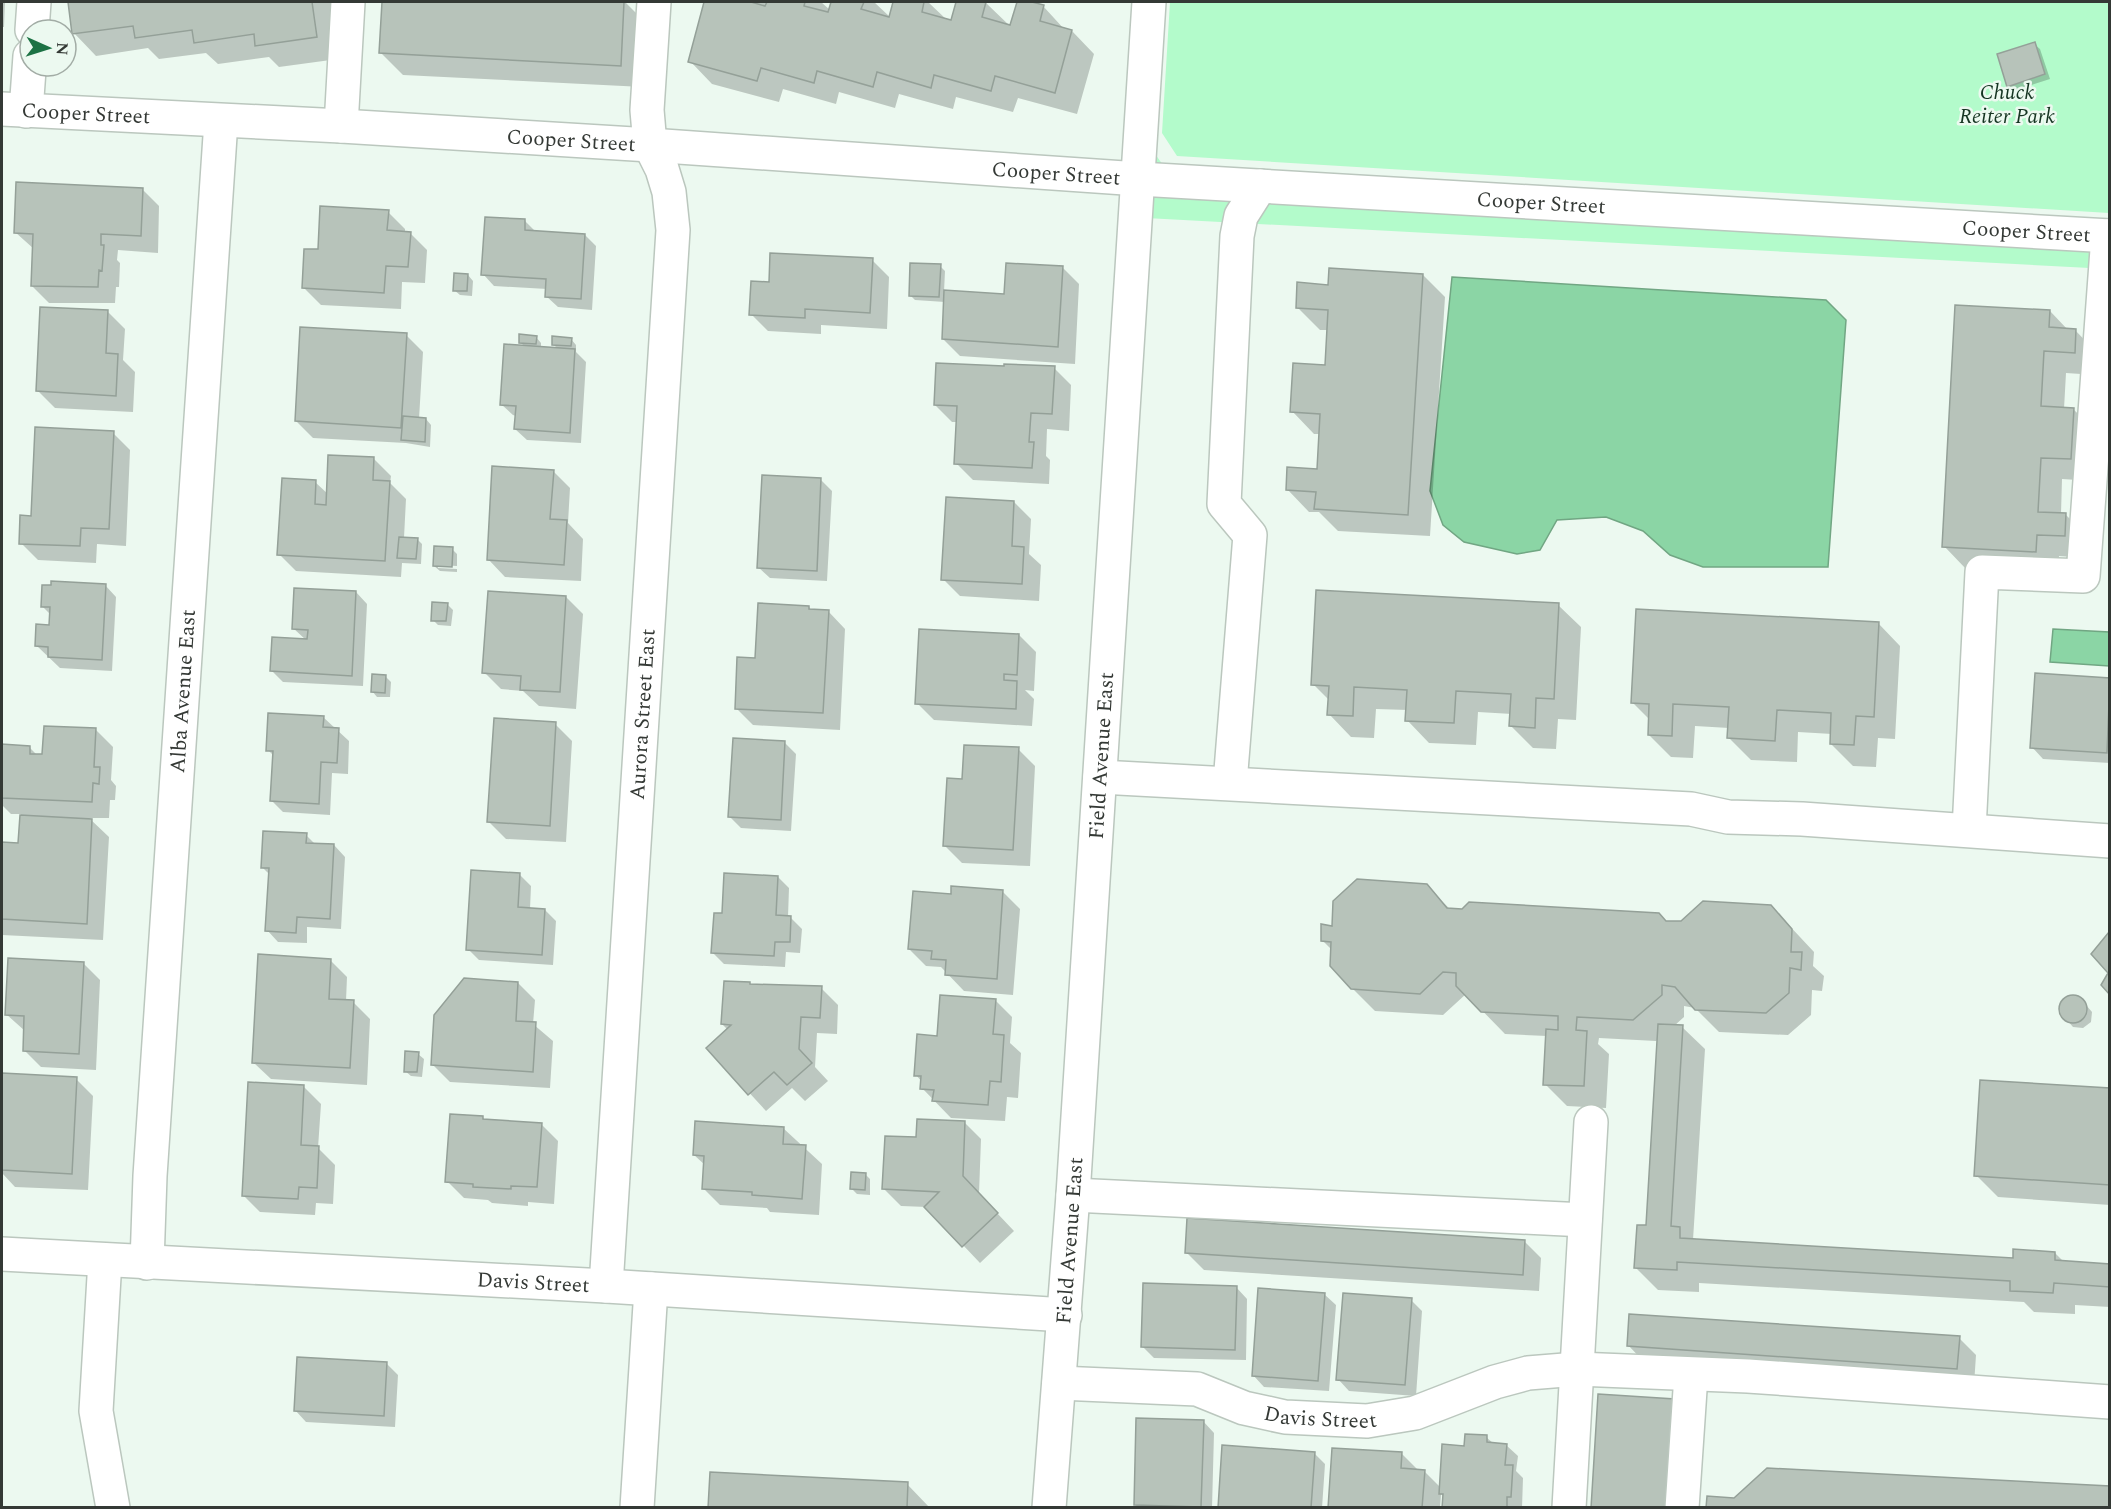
<svg xmlns="http://www.w3.org/2000/svg" width="2111" height="1509" viewBox="0 0 2111 1509" font-family="Spectral,serif">
  <rect width="100%" height="100%" fill="#ecf9f0"/>
  <path fill="#b3fbcb" d="M1170,2H2109V213L1177,156L1162,133Z
    M1146,141L1165,168L2109,229V269L1127,217Z"/>
  <path fill="#8bd5a5" stroke="#71a683" stroke-width="1.5" d="M1452,277L1826,300L1846,320L1828,567H1703L1670,555L1643,531L1606,517L1557,520L1540,550L1517,554L1464,542L1443,525L1430,491Z
    M2053,629L2109,632V666L2050,662Z"/>
  <path fill="#0003" d="M2,2H5L4,27H2Z
    M69,2H331L338,59L279,67L269,57L218,64L206,53L159,59L148,48L96,56L74,33Z
    M383,2H625L646,23L643,87L403,75L380,52Z
    M706,2H765L768,4V2H821L830,10L833,2H874L890,17L895,2H928L947,20L953,22L958,2H982L986,3L1011,27L1018,2H1027L1043,6L1065,30L1072,31L1094,54L1077,114L1018,98L1013,112L956,97L953,109L899,94L895,108L839,92L836,104L783,89L779,102L712,84L690,61Z
    M2034,44L2040,49L2050,79L2013,91L2008,86Z
    M142,189L159,206L158,253L118,250L117,260L120,263L119,287H116L115,303H49L32,286L34,249L15,232Z
    M388,212L405,229V233H410L427,250L425,283L402,282L401,309L321,305L304,288L319,251Z
    M525,221L536,232L585,235L596,246L592,310L558,307L546,296L547,289L494,286L483,274Z
    M872,260L889,277L887,329L821,325V334L768,331L751,314L770,283Z
    M940,266L945,271L944,292L1006,295L1062,267L1079,284L1075,364L960,356L943,339L945,302L915,300L910,295Z
    M468,275L473,281L472,296L460,295L454,290Z
    M1423,275L1445,297L1430,536L1338,531L1319,512H1309L1287,489L1318,471L1321,434H1314L1292,411L1326,367L1329,330H1320L1297,307L1329,286Z
    M2050,311L2068,330H2075L2097,353L2096,375L2066,373L2064,409H2073L2096,431L2093,481L2062,479L2061,514L2066,515L2088,537L2087,558L2059,556L2058,573L1966,569L1944,546Z
    M108,312L125,329L123,360L135,372L133,412L55,408L38,391Z
    M406,335L423,352L419,419H426L431,425L430,447L406,443L313,438L296,421Z
    M536,337L541,343V348L558,349L553,344L571,339L576,345V352L586,362L581,443L527,440L515,429L516,416L513,415L501,404L525,347L521,343Z
    M1054,368L1071,385L1069,431L1047,429L1046,456L1050,460L1049,484L973,480L956,463L958,422H952L935,405Z
    M113,433L130,450L126,546L97,544L96,563L38,560L21,543L32,517Z
    M374,459L391,476L390,483L406,499L404,538L417,539L422,544L421,564L402,563L401,577L296,571L279,554L315,482L328,494Z
    M553,471L570,488L568,523L583,539L581,581L505,577L488,559Z
    M821,480L832,491L827,581L770,578L758,567Z
    M1014,502L1031,519L1029,554L1041,565L1039,601L960,596L943,579Z
    M452,549L457,554V566L438,565V568L457,569V572L440,571L434,566Z
    M105,585L116,597L112,671L60,668L37,646L51,626V615L42,606Z
    M356,592L367,604L363,686L283,682L272,671L306,640L293,628Z
    M566,597L583,614L576,709L539,706L523,691L501,689L484,672Z
    M447,604L453,610L451,626L438,625L433,620Z
    M1558,605L1581,627L1576,720L1558,719L1556,749L1533,748L1511,726L1512,714L1478,712L1476,745L1429,743L1407,720L1408,710L1376,709L1374,738L1351,737L1329,714L1330,701L1313,684Z
    M809,607L812,611H828L845,629L840,730L753,725L736,708Z
    M1878,623L1900,646L1895,739L1878,738L1876,767L1853,766L1831,744L1832,734L1798,732L1797,762L1751,760L1729,738V728L1695,726L1693,758L1671,757L1649,735L1650,720L1633,703Z
    M1019,635L1036,652L1034,691L1025,690L1034,699L1032,726L934,720L917,703Z
    M386,677L391,682L390,697H377L372,691Z
    M2110,679V763L2043,759L2032,747Z
    M323,717L349,741L348,774L332,773L330,815L283,812L272,801L274,756L268,750Z
    M555,724L572,741L566,842L506,839L489,822Z
    M96,730L113,747L111,780L116,786L115,800H110L109,818H89L109,837L103,940L2,935V844H20L21,814H11L2,805V754L29,747L37,755L44,756Z
    M784,742L796,754L791,831L741,828L730,817Z
    M1018,749L1035,766L1030,866L962,863L945,846L964,780Z
    M306,835L316,845H334L345,857L341,929L307,927V943L278,942L267,930L270,875L262,867Z
    M520,875L531,886L530,909L545,910L556,921L553,965L479,960L468,949Z
    M778,877L789,888L788,917H790L802,929L800,953L786,952L785,967L724,964L713,953L724,915Z
    M1426,886L1451,910L1667,922H1682L1771,906L1814,952L1813,966L1824,976L1822,991L1812,990L1811,1015L1788,1035L1719,1032L1695,1008L1684,1006V1017L1674,1026L1682,1027L1705,1049L1693,1240L2014,1259L2055,1253L2064,1262L2110,1265V1307L2075,1305V1314L2034,1312L2024,1302L1699,1283V1292L1658,1290L1635,1267L1647,1227L1659,1039L1656,1041L1599,1038L1598,1044L1609,1054L1606,1108L1567,1106L1545,1084L1547,1036L1505,1034L1466,994L1443,1015L1375,1011L1352,988L1332,950L1322,940L1333,927Z
    M1003,892L1020,909L1013,995L964,991L941,967L926,966L909,949L952,896Z
    M330,960L347,977L346,1001L353,1002L370,1019L367,1085L271,1079L253,1062Z
    M83,963L100,980L96,1070L41,1067L24,1050L25,1031L6,1014Z
    M518,983L535,1000L533,1024L553,1041L550,1088L450,1082L433,1065Z
    M751,985L821,988L838,1005L837,1034L817,1033L815,1067L828,1081L805,1101L792,1088L766,1111L708,1048L728,1030L722,1024Z
    M2070,997L2080,998L2092,1012L2091,1022L2083,1028L2073,1027L2061,1013L2062,1003Z
    M995,1000L1012,1017L1010,1043L1021,1053L1018,1098L1007,1097L1005,1121L951,1118L922,1088V1082L916,1075L938,1037Z
    M418,1054L424,1059L422,1077L411,1076L405,1071Z
    M2,1075L76,1079L93,1096L88,1190L15,1187L2,1173Z
    M304,1087L321,1104L318,1148L335,1165L333,1204L316,1203L315,1215L260,1212L243,1195Z
    M2110,1090V1205L1998,1197L1976,1175Z
    M482,1117L486,1121L541,1124L558,1141L554,1204L528,1202V1206L492,1203L488,1200L464,1198L447,1181Z
    M964,1122L981,1139L979,1194L1014,1231L980,1263L927,1207L901,1206L884,1189L918,1138Z
    M783,1128L822,1164L819,1215L770,1212L767,1208L720,1205L703,1188L705,1165L694,1155Z
    M865,1174L870,1179V1195L857,1194L852,1189Z
    M1524,1241L1541,1258L1539,1291L1204,1270L1187,1253Z
    M1236,1287L1247,1299L1246,1360L1154,1358L1142,1346Z
    M1324,1294L1336,1305L1329,1391L1264,1387L1253,1375Z
    M1411,1300L1422,1311L1416,1396L1349,1391L1338,1379Z
    M1959,1338L1976,1355L1974,1385L1645,1363L1628,1345Z
    M387,1364L398,1375L395,1427L306,1422L295,1410Z
    M1203,1421L1214,1433L1212,1508H1138L1135,1504Z
    M1486,1437L1494,1444L1506,1445L1518,1456L1516,1471L1523,1478L1522,1508H1443L1444,1497L1441,1494L1440,1508H1330L1402,1454L1419,1471H1424L1441,1488L1466,1447Z
    M1314,1453L1325,1464L1322,1508H1219Z
    M907,1484L930,1508H710Z"/>
  <path fill="#b7c3ba" stroke="#94a098" stroke-width="1.5" d="M68,2H312L317,37L255,46L254,34L194,43L192,30L135,38L133,26L72,34Z
    M382,2H624L621,66L379,53Z
    M704,2H751L765,6L767,2H805L804,6L828,12L831,2H864L861,9L889,17L893,2H924L922,12L951,20L956,2H986L982,17L1010,25L1017,2H1032L1044,5L1040,21L1072,30L1055,93L995,76L991,91L934,75L931,88L877,72L873,87L817,71L814,83L761,68L757,81L688,62Z
    M2035,42L2045,74L2007,87L1997,54Z
    M16,182L143,188L141,236L101,234V245H104L102,271L99,270L98,287L31,286L33,234L14,233Z
    M320,206L389,210L387,230L411,232L408,267L386,266L384,293L302,288L304,249H318Z
    M485,217L525,219V230L585,234L581,299L545,297L546,279L481,275Z
    M770,253L873,258L870,313L805,309V318L749,315L751,281L769,282Z
    M910,263L941,264L939,297L909,296Z
    M1006,263L1063,266L1058,347L942,339L944,290L1004,294Z
    M1329,268L1423,274L1408,515L1314,509L1316,492L1286,490L1287,467L1317,469L1320,414L1290,412L1293,363L1325,365L1328,310L1296,308L1297,282L1328,285Z
    M454,273L468,274L467,291H453Z
    M1955,305L2050,310L2049,327L2076,329L2075,353L2044,351L2041,406L2074,408L2071,459L2041,458L2038,512L2066,513L2065,536L2037,535L2036,552L1942,547Z
    M40,307L108,310L106,353L118,354L116,396L36,391Z
    M300,327L407,333L401,428L295,421Z
    M519,334L537,336L536,344L519,343Z
    M552,336L572,338L571,346L552,345Z
    M504,344L575,349L570,433L514,429L516,406L500,405Z
    M936,363L1004,366V364L1055,366L1052,414L1031,413L1029,442H1034L1032,468L954,464L957,406L934,405Z
    M403,416L426,418L425,442L401,440Z
    M35,427L114,431L109,529L81,528L80,546L19,544L20,515L31,516Z
    M328,455L374,457L373,480L390,481L385,561L277,555L282,478L316,480L315,504L326,505Z
    M492,466L554,470L550,519L567,520L564,565L487,560Z
    M762,475L821,478L817,571L757,568Z
    M946,497L1014,501L1012,546L1024,547L1022,584L941,580Z
    M399,537L418,538L416,559L397,558Z
    M434,546L453,547L452,567L433,566Z
    M51,581L106,584L102,660L48,657V647L35,646L36,624L49,625L50,607H41L42,585H51Z
    M294,588L356,591L352,676L270,671L272,637L307,639L308,630L292,629Z
    M1316,590L1559,603L1554,699L1536,698L1535,728L1509,726L1511,694L1456,691L1454,723L1405,721L1407,690L1354,687L1353,716L1327,715L1329,686L1311,685Z
    M488,591L566,596L560,692L520,690L521,676L482,673Z
    M432,602L448,603L446,621H431Z
    M758,603L809,606V609L829,610L823,713L735,709L737,657L755,658Z
    M1636,609L1879,622L1874,717L1856,716L1854,745L1830,744L1831,713L1777,710L1775,741L1727,738L1729,707L1673,704L1672,736L1648,735L1649,704L1631,703Z
    M919,629L1019,634L1017,675L1004,674V680L1017,681L1016,709L915,704Z
    M2035,673L2110,678L2107,753L2030,748Z
    M372,674L386,675L385,693L371,692Z
    M268,713L324,716L323,727L339,728L337,763L321,762L319,804L270,801L273,751H266Z
    M494,718L556,722L550,826L487,822Z
    M44,726L96,728L94,767H100L99,784L93,783L92,802L2,798V744L30,746V754H42Z
    M733,738L785,741L781,820L728,817Z
    M964,745L1019,747L1013,850L943,846L947,778L962,779Z
    M20,815L92,819L87,924L2,919V842L18,843Z
    M263,831L307,833L306,843L334,844L330,919L297,917L296,933L265,931L269,868H261Z
    M471,870L520,873L518,907L545,909L542,955L466,950Z
    M724,873L778,876L776,915L791,916L790,942H775L774,956L711,953L714,913H722Z
    M1357,879L1427,884L1447,908L1462,909L1469,902L1659,913L1666,921H1681L1703,901L1771,905L1792,929L1791,952H1802L1801,970L1790,968L1789,993L1766,1013L1695,1010L1675,987L1662,985V995L1633,1020L1577,1017L1576,1030L1587,1031L1584,1086L1543,1085L1546,1029L1558,1030V1016L1481,1012L1456,986V973L1443,972L1420,994L1351,989L1330,966L1331,942L1321,941V924L1332,926L1333,901Z
    M951,886L1003,890L997,979L945,975L946,960L931,959L932,951L908,949L913,891L951,894Z
    M2109,932H2110V995L2101,985L2108,973L2091,954Z
    M258,954L331,959L329,999L354,1000L350,1068L252,1063Z
    M8,958L84,962L79,1054L23,1051L24,1016L5,1015Z
    M464,978L518,982L516,1021L536,1022L533,1072L431,1065L434,1015Z
    M724,981L750,982V984L822,986L820,1018L801,1017L799,1049L812,1063L787,1085L774,1072L748,1095L706,1048L731,1025L721,1024Z
    M940,995L996,999L993,1034L1004,1035L1001,1082L990,1081L988,1105L932,1101L934,1090L920,1089L921,1076H914L917,1034L937,1036Z
    M2059 1009a14 14 0 1 1 28 0a14 14 0 1 1-28 0Z
    M1658,1024L1683,1025L1671,1226L1680,1227V1238L2013,1258V1249L2055,1252V1260L2110,1264V1287L2054,1283L2053,1293L2010,1291V1281L1677,1262V1270L1634,1268L1637,1225H1646Z
    M405,1051L419,1052L417,1072H404Z
    M2,1073L77,1077L72,1174L2,1170Z
    M1980,1080L2110,1088V1185L1974,1176Z
    M248,1082L304,1085L301,1145L319,1146L317,1188L299,1187L298,1199L242,1196Z
    M450,1114L483,1116V1119L542,1123L537,1187L511,1186V1189L473,1187V1184L445,1182Z
    M917,1119L965,1121L963,1176L998,1213L962,1247L924,1207L939,1192L882,1189L885,1136L916,1137Z
    M695,1121L784,1127L783,1144L806,1145L802,1199L752,1195V1192L702,1189L704,1156L693,1155Z
    M851,1172L866,1173L865,1190L850,1189Z
    M1187,1218L1525,1240L1523,1275L1185,1253Z
    M1143,1283L1237,1286L1235,1350L1141,1347Z
    M1258,1288L1325,1293L1318,1381L1252,1376Z
    M1343,1293L1412,1298L1405,1385L1336,1380Z
    M1629,1314L1960,1336L1957,1369L1627,1346Z
    M297,1357L387,1362L384,1416L294,1411Z
    M1598,1394L1675,1399L1668,1508H1591Z
    M1136,1418L1204,1420L1201,1507L1134,1505Z
    M1465,1434L1487,1435V1442L1507,1444L1505,1465H1513L1511,1497H1507V1508H1442L1443,1494H1439L1442,1444L1464,1446Z
    M1222,1445L1315,1452L1311,1508H1218Z
    M1332,1448L1402,1452L1401,1468L1425,1470L1422,1508H1328Z
    M1767,1468L2110,1486V1508H1706L1707,1496L1734,1498Z
    M710,1472L908,1482L907,1508H708Z"/>
  <g fill="none" stroke-linecap="round" stroke-linejoin="round">
    <defs>
      <g id="minor">
        <path d="M32,30L34,2"/>
        <path id="s1" d="M2,109L341,126L650,145L1139,179L2110,236"/>
        <path d="M26,111L30,56"/>
        <path d="M341,126L348,2"/>
        <path d="M1100,777L1691,809L1728,817L1802,819L2110,841"/>
        <path d="M1230,783L1250,535L1224,504L1237,236L1241,216L1260,186"/>
        <path d="M1969,830L1982,572L2083,576L2108,236"/>
        <path d="M1073,1195L1585,1220"/>
        <path id="s2" d="M2,1254L606,1286L1065,1315"/>
        <path d="M105,1260L96,1411L113,1508"/>
        <path id="s3" d="M147,1263L150,1176L221,121"/>
        <path id="s4" d="M606,1286L673,230L669,192L662,169L650,145L647,110L654,2"/>
        <path id="s5" d="M1059,1383L1197,1389L1244,1408L1285,1417L1367,1421L1415,1413L1495,1382L1528,1373L1577,1369L1748,1376L2110,1402"/>
        <path d="M637,1508L651,1289"/>
        <path id="s6" d="M1049,1508L1073,1195L1149,2"/>
        <path d="M1569,1508L1591,1122"/>
        <path d="M1682,1508L1691,1375"/>
      </g>
    </defs>
    <use href="#minor" stroke="#bbc7be" stroke-width="36"/>
    <use href="#minor" stroke="#fff" stroke-width="33"/>
  </g>
  <g text-anchor="middle" stroke-width="5" stroke-linejoin="round" paint-order="stroke">
    <g font-size="21" font-style="italic" fill="#153522" stroke="#ecf9f0">
      <text x="2007" y="99">Chuck<tspan x="2007" dy="24">Reiter Park</tspan></text>
    </g>
    <g font-size="21" fill="#343935" stroke="#ecf9f0">
      <text dy="7" stroke="none"><textPath href="#s1" startOffset="84">Cooper Street</textPath></text>
      <text dy="7" stroke="none"><textPath href="#s1" startOffset="570">Cooper Street</textPath></text>
      <text dy="7" stroke="none"><textPath href="#s1" startOffset="1056">Cooper Street</textPath></text>
      <text dy="7" stroke="none"><textPath href="#s1" startOffset="1542">Cooper Street</textPath></text>
      <text dy="7" stroke="none"><textPath href="#s1" startOffset="2028">Cooper Street</textPath></text>
      <text dy="7" stroke="none"><textPath href="#s3" startOffset="573">Alba Avenue East</textPath></text>
      <text dy="7" stroke="none"><textPath href="#s4" startOffset="573">Aurora Street East</textPath></text>
      <text dy="7" stroke="none"><textPath href="#s6" startOffset="754">Field Avenue East</textPath></text>
      <text dy="7" stroke="none"><textPath href="#s6" startOffset="268">Field Avenue East</textPath></text>
      <text dy="7" stroke="none"><textPath href="#s2" startOffset="532">Davis Street</textPath></text>
      <text dy="7" stroke="none"><textPath href="#s5" startOffset="266">Davis Street</textPath></text>
    </g>
  </g>
  <rect width="2111" height="1509" fill="none" stroke="#343935" stroke-width="6"/>
  <g transform="translate(48 48) rotate(93)"><circle r="28" fill="#ecf9f0" stroke="#a2aca5" stroke-width="1.5"/>
  <path d="M0-4.5L10 22L0 15L-10 22Z" fill="#1c7244"/>
  <text y="-9" font-size="16" font-weight="bold" text-anchor="middle" fill="#343935">N</text>
  </g>
</svg>
